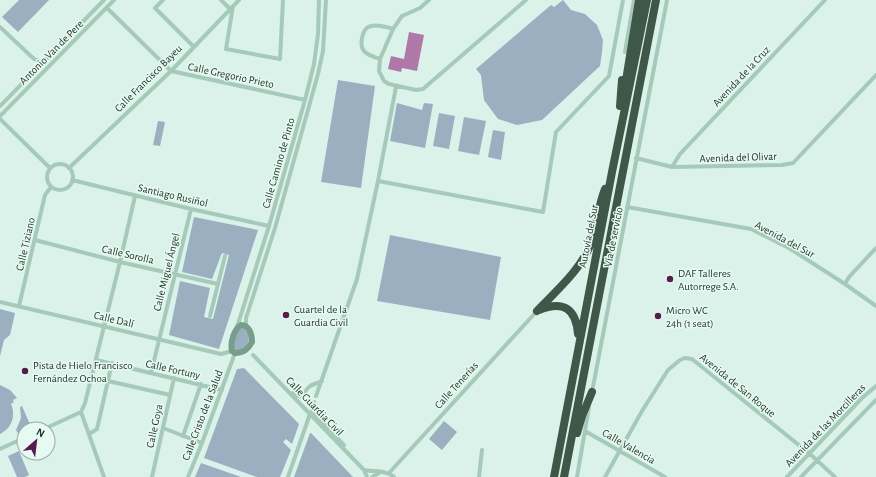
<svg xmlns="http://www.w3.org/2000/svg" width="876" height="477" viewBox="0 0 876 477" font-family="'Alegreya Sans',sans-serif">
  <rect width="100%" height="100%" fill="#daf2e9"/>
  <path fill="#9ab0c1" d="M19,0H49L18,32L2,17Z
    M563,0L571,10L585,14L597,25L603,40L602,52L600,66L542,120L517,125L498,119L484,100L481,75L476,69L551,5L554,7Z
    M338,80L375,86L361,188L321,182Z
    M397,103L422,110L424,103L433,104L425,148L390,141Z
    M439,113L455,116L449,149L433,146Z
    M464,117L486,121L479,155L458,151Z
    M158,121L165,122L160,146L153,145Z
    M493,130L505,132L501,160L488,157Z
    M194,217L258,230L219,349L169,335L180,281L210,288L204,317L213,319L229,255L222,253L212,279L182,272Z
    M390,235L501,257L490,320L377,301Z
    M0,309L15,313L10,335L4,340L0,356Z
    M242,327C254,335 249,349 236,351L233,346L238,330Z
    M244,368L299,424L292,444L286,439L283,442L291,450L280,477H257L204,458L237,369Z
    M0,385L10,390L17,398L13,400L14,402L11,404C16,416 12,428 0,434Z
    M22,406L32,429H24V433L19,435L16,430L21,418L20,407Z
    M444,421L457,432L442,450L429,439Z
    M310,433H311L353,477H294Z
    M19,451L29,475L25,477H17L8,456Z
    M201,463L241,477H195Z"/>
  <path fill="#b078a8" d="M409,32L424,35L417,71L402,68L401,72L388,69L391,56L404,59Z"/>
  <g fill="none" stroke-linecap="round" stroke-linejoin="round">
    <path stroke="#a6caba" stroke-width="4" d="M163,0L155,8L193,46
      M221,0L230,9
      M429,0L420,8L402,16L393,29L380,59L379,71L384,81L389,84L416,90L423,89L526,0
      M233,6L226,49L280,59L283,0
      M107,8L171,71L305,100
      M0,27L34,59L42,62
      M625,52L634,0
      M380,59C375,57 369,56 365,52C359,47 361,28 371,26C378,24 386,27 393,29
      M0,106L104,0
      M0,116L114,0
      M0,119L50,168
      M636,158L672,167L782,165L793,163L876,75
      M47 177a13 13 0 1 1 26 0a13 13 0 1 1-26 0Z
      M672,167L680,154L825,0
      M69,168L171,71L239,0
      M72,180L191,209L269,226
      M378,181L543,212L556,132L609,76L623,0
      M627,207L751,229L789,248L845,284L876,306
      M35,240L120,262L218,284
      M845,284L849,277L876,248
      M0,302L221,354L232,351
      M19,306L45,195L51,187
      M210,316L225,256
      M237,327L269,226L305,100L314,64L318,34L319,0
      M246,327V318L275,228L318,74L323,51L326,0
      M253,355L364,470L367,477
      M96,360L222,390
      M151,373L191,209
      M108,381L170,395
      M592,392L667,0
      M293,393C305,401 302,392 310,386C313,384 318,383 322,381
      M316,396L357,279L378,181L396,87
      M314,402L312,411L344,445
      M163,428L202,443
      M44,429L81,412
      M585,431L665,477
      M89,434L97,429L112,363
      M183,436L201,384
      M0,449L24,438
      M364,470C373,472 387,470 394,477
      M389,473L537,311
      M104,477L81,412L85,403L120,262L135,196
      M152,477L174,378
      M188,477L202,443L235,353
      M288,477L310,414
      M372,477L379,473
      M479,477L482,450
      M577,477L589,407
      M605,477L642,411L668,370L680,360L685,358L692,359L810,454L835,477
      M787,477L862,398L876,386
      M801,477L876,400"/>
    <path stroke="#779e89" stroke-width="6" d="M241,325C249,325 252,334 252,342C248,349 244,353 235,353L232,351C230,343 234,329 241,325Z"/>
    <path stroke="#3e5748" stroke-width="8" d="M625,87L639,0
      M620,106L622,80
      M539,310C564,300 576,309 578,334
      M537,311C556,291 581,270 591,243C597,225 598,206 605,189
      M577,433L582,416L592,392
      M554,477L612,172L647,0
      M564,477L656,0"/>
  </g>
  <g fill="#581b4f" stroke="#e6faf2" stroke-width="1.5">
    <circle cx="670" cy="279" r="4"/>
    <circle cx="286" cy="315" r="4"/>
    <circle cx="658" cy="316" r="4"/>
    <circle cx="25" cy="371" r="4"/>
  </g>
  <g text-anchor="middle" stroke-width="3" stroke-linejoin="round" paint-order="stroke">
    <g font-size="11" fill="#27362d" stroke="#e6faf2">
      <text transform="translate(51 52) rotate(-45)" y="4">Antonio Van de Pere</text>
      <text transform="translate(231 75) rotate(12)" y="4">Calle Gregorio Prieto</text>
      <text transform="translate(741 76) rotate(-47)" y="4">Avenida de la Cruz</text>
      <text transform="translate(148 78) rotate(-45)" y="4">Calle Francisco Bayeu</text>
      <text transform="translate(738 157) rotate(-2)" y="4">Avenida del Olivar</text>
      <text transform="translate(278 163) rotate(-74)" y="4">Calle Camino de Pinto</text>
      <text transform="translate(173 195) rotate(13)" y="4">Santiago Rusiñol</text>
      <text transform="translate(588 236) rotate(-79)" y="4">Autovía del Sur</text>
      <text transform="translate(613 237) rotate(-79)" y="4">Vía de servicio</text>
      <text transform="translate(785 239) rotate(28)" y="4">Avenida del Sur</text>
      <text transform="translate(25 244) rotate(-77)" y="4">Calle Tiziano</text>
      <text transform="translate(128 254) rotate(13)" y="4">Calle Sorolla</text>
      <text transform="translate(166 272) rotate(-76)" y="4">Calle Miguel Ángel</text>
      <text transform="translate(114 319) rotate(13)" y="4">Calle Dalí</text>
      <text transform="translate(173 369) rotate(13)" y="4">Calle Fortuny</text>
      <text transform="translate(456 385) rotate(-48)" y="4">Calle Tenerías</text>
      <text transform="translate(738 385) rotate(39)" y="4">Avenida de San Roque</text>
      <text transform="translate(315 406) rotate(46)" y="4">Calle Guardia Civil</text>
      <text transform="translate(202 415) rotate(-69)" y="4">Calle Cristo de la Salud</text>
      <text transform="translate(825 425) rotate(-46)" y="4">Avenida de las Morcilleras</text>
      <text transform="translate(154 426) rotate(-78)" y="4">Calle Goya</text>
      <text transform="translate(629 446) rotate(30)" y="4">Calle Valencia</text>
    </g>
    <g font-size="11" fill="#27362d" stroke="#e6faf2" text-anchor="start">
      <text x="678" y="277">DAF Talleres<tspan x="678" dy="13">Autorrege S.A.</tspan></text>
      <text x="294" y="313">Cuartel de la<tspan x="294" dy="13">Guardia Civil</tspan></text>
      <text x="666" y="314">Micro WC<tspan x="666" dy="13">24h (1 seat)</tspan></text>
      <text x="33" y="369">Pista de Hielo Francisco<tspan x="33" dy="13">Fernández Ochoa</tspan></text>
    </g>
  </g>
  <g transform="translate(36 441) rotate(28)"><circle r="19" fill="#e6faf2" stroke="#9aaca3"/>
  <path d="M0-3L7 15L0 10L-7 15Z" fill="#581b4f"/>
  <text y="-6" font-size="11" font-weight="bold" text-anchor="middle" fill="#27362d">N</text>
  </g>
</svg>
